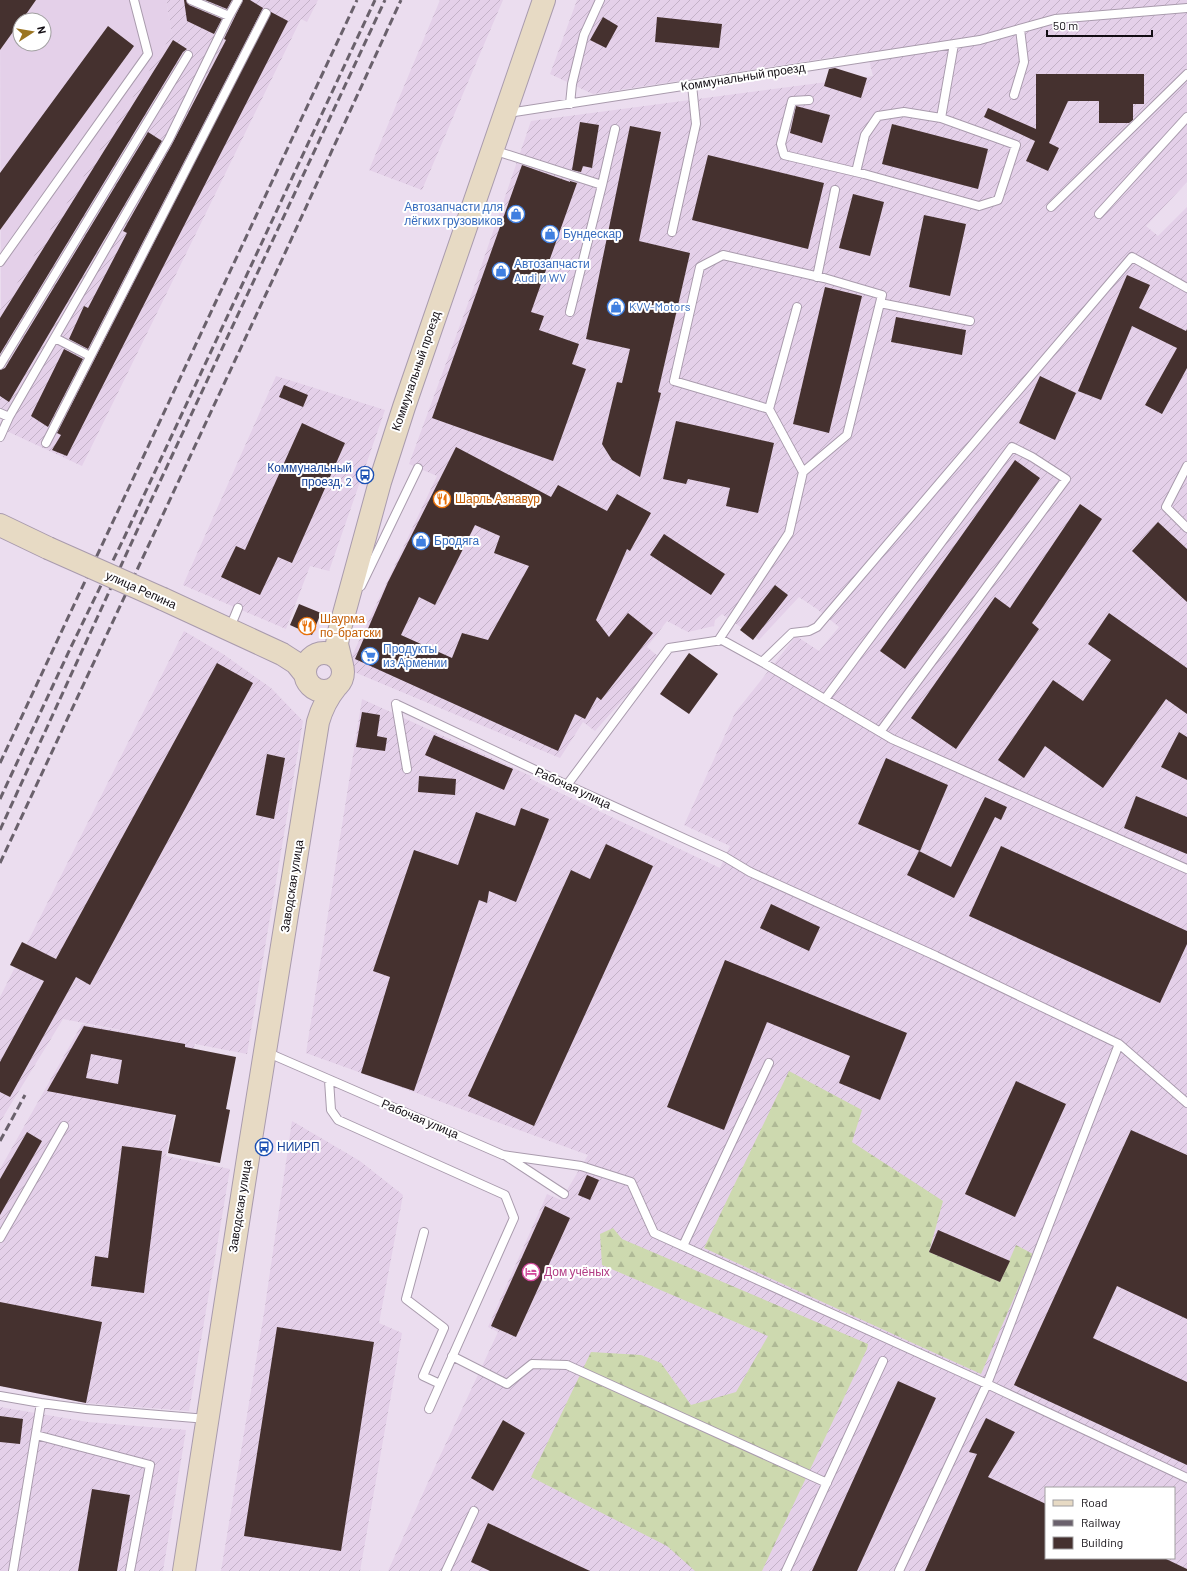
<svg xmlns="http://www.w3.org/2000/svg" width="1187" height="1571" viewBox="0 0 1187 1571" font-family="Barlow,sans-serif">
  <defs>
    <pattern id="industrial-furrows" width="10" height="10" patternUnits="userSpaceOnUse"><rect width="10" height="10" fill="#e4d0e9"/><path d="M-1 1l2-2M0 10L10 0M9 11l2-2" fill="none" stroke="#c3b1c7"/></pattern>
    <pattern id="forest-firs" width="22" height="20" patternUnits="userSpaceOnUse"><rect width="22" height="20" fill="#cdd9af"/><path d="M5 1l3.5 6h-7zM16 11l3.5 6h-7z" fill="#afb996"/></pattern>
  </defs>
  <rect width="100%" height="100%" fill="#ebddef"/>
  <path fill="url(#industrial-furrows)" fill-rule="evenodd" d="M166,0H318L307,22L301,19L82,466L0,428V423L2,419L0,417V310L172,34Z
    M440,0H503L422,190L369,170Z
    M577,0H1187V182L1146,226L1158,236L1187,207V1571H388L433,1471L498,1332L488,1327L547,1194L561,1200L588,1155L306,1053L362,699L531,776L530,778L537,782L720,868L730,846L684,825L735,713L796,636L819,651L839,627L817,609L799,597L759,640L722,614L715,620L714,626L688,632L667,621L647,647L660,658L595,731L583,722L560,758L354,672L349,662L437,476L409,464L474,287L531,121L873,76L867,52L593,94L550,74ZM1046,1488H1174V1558H1046Z
    M276,376L385,410L329,571L310,566L286,629L183,585Z
    M184,631L223,654L271,688L303,721L247,1054L195,1044L177,1100L166,1156L230,1169L189,1411L86,1403L0,1386V1169L82,1024L157,1037L63,1019L0,1122V997Z
    M292,1121L360,1161L403,1195L379,1323L402,1333L360,1571H221L264,1313Z
    M0,1407L88,1422L186,1430L163,1571H0Z"/>
  <path fill="#e4d0e9" fill-rule="evenodd" d="M0,0H166L172,34L1,309ZM20,20H44V44H20Z"/>
  <path fill="url(#forest-firs)" d="M789,1071L862,1110L852,1142L943,1201L929,1252L1000,1282L1016,1245L1033,1254L981,1374L704,1248Z
    M613,1228L622,1239L868,1344L867,1349L762,1571H695L667,1546L531,1477L591,1352L641,1355L661,1363L691,1405L736,1392L768,1336L602,1265L600,1234Z"/>
  <path fill="#45312f" fill-rule="evenodd" d="M0,0H36L22,20H20V22L0,50Z
    M184,0H186L189,5L222,19L214,34L187,21Z
    M205,0H232L227,9Z
    M243,0H250L263,8L88,349L69,339L84,306L88,308L127,233L123,231L171,146L226,40L224,39Z
    M271,12L288,21L67,456L52,450L61,435L57,433Z
    M603,17L618,26L606,48L590,40Z
    M657,17L722,24L719,48L655,42Z
    M108,26L134,46L0,230V173Z
    M173,40L187,49L183,52L0,354V318Z
    M835,68L867,78L861,98L824,86L829,69Z
    M1036,74H1144V104H1133V120L1129,123H1099V101H1068L1049,143L1059,148L1048,171L1026,161L1035,141L984,117L988,108L1036,129Z
    M796,106L830,115L822,143L790,133Z
    M580,122L599,125L592,168L583,166L581,172L572,170Z
    M892,124L988,149L978,189L882,164Z
    M630,126L661,132L639,241L690,253L658,392L661,393L640,477L612,460L602,444L617,382L622,383L630,349L586,339Z
    M148,132L162,141L9,402L0,396V370L5,368Z
    M708,155L824,183L808,249L692,220Z
    M522,165L570,182V181L577,183L531,312L544,316L539,330L579,344L572,364L586,369L553,461L432,418Z
    M853,194L884,202L870,256L839,248Z
    M924,215L966,224L950,296L909,287Z
    M1127,275L1150,285L1139,308L1186,331L1187,329V368L1162,414L1145,405L1177,348L1132,326L1101,400L1078,391Z
    M825,287L862,296L829,433L793,424Z
    M896,317L966,330L962,355L891,342Z
    M64,349L83,359L48,427L31,416Z
    M1040,376L1076,393L1055,440L1019,423Z
    M284,385L308,395L303,407L279,397Z
    M676,421L774,443L758,513L726,506L730,488L688,479L686,484L663,479Z
    M302,423L345,443L292,563L278,557L260,595L221,577L236,546L245,550Z
    M456,447L551,497L558,485L607,511L617,494L651,513L630,551L627,549L596,620L609,637L628,613L653,633L601,700L597,697L585,719L575,714L558,751L355,659L388,582ZM475,525L500,536L494,553L529,566L488,640L462,633L452,658L401,635L419,597L435,605Z
    M1015,460L1040,478L905,669L880,651Z
    M1080,504L1102,519L1032,623L1039,629L956,749L911,718L995,597L1010,608Z
    M1158,522L1187,549V602L1132,551Z
    M664,534L725,574L711,595L650,555Z
    M775,585L788,595L753,640L740,630Z
    M299,604L321,613L312,635L290,625Z
    M1109,613L1187,668V714L1166,699L1103,788L1045,746L1024,778L998,760L1053,680L1083,701L1111,660L1088,644Z
    M689,653L718,674L689,714L660,694Z
    M217,663L253,683L90,985L76,977L10,1097L0,1092V1062L44,981L10,965L22,942L56,959Z
    M362,712L380,715L377,736L387,738L385,751L356,747Z
    M1179,732L1187,737V780L1161,767Z
    M434,735L513,769L504,790L425,755Z
    M267,754L285,758L274,819L256,815Z
    M886,758L948,785L920,851L858,824Z
    M419,776L456,779L455,795L418,792Z
    M1136,796L1187,817V854L1124,828Z
    M985,797L1007,807L1001,820L995,817L954,898L907,875L919,851L951,867Z
    M521,808L549,819L516,902L489,891L487,903L479,900L414,1091L361,1073L390,977L373,971L414,850L458,865L476,812L515,826Z
    M606,844L653,866L534,1126L468,1096L571,870L590,879Z
    M1001,846L1187,931V944L1160,1003L969,916Z
    M771,904L820,927L809,951L760,928Z
    M725,960L907,1033L880,1100L839,1083L850,1056L767,1022L724,1130L667,1107Z
    M84,1026L185,1044V1047L236,1057L226,1109L230,1110L220,1163L168,1153L176,1115L47,1091ZM91,1054L122,1060L118,1084L86,1078Z
    M1016,1081L1066,1104L1015,1217L965,1194Z
    M1131,1130L1187,1155V1319L1117,1286L1093,1338L1187,1382V1465L1014,1385Z
    M27,1132L42,1141L0,1215V1179Z
    M122,1146L162,1151L144,1293L91,1286L95,1256L108,1258Z
    M587,1175L599,1180L590,1200L578,1195Z
    M545,1206L570,1218L516,1337L491,1326Z
    M938,1230L1010,1261L1000,1282L929,1252Z
    M0,1302L102,1322L86,1403L0,1386Z
    M277,1327L374,1342L341,1551L244,1536Z
    M898,1381L936,1398L857,1571H812Z
    M0,1416L23,1419L20,1444L0,1442Z
    M986,1418L1015,1432L988,1477L1046,1504V1558H1164L1187,1569V1571H925L977,1454L969,1452Z
    M503,1420L525,1433L493,1491L471,1478Z
    M92,1489L130,1495L117,1571H78Z
    M488,1523L590,1571H490L471,1562Z"/>
  <g fill="none" stroke-linecap="round" stroke-linejoin="round">
    <defs>
      <path id="lane" d="M191,0L229,16
        M1014,95L1024,62L1020,29
        M809,100L792,101L781,144L784,155L864,174L979,206L998,200L1016,145L941,118L954,44
        M570,104L572,84L584,35L600,0
        M508,113L980,40L1055,19L1187,8
        M493,150L602,185L570,312
        M856,172L865,135L878,116L904,112L941,118
        M602,185L615,129
        M1051,207L1187,74
        M1099,214L1187,117
        M672,232L696,124L692,85
        M0,262L148,54L134,0
        M817,277L835,190
        M880,303L970,321
        M55,338L90,356
        M0,365L188,55
        M769,409L797,307
        M0,413L9,417L0,437
        M9,417L169,139L229,16L238,0
        M46,443L266,13
        M1187,466L1166,507L1187,528
        M361,586L418,468
        M229,630L238,608
        M718,641L789,533L803,472L769,409L674,381L700,267L723,255L824,278L882,295L847,435L803,472
        M762,662L892,739L1187,869
        M825,699L1012,447L1032,457L1066,479L880,732
        M396,704L567,785L725,857L750,872L936,956L1119,1044
        M396,704L407,769
        M567,785L669,648L722,640L762,662L792,633L809,631L817,627L1132,257L1187,288
        M266,1052L503,1155L581,1166L631,1182L654,1233L987,1384L1187,1478
        M329,1080L331,1110L338,1120L505,1195L514,1218L429,1409
        M506,1156L564,1194
        M424,1232L406,1299L444,1328L423,1376L440,1384
        M0,1238L64,1126
        M683,1246L769,1063
        M452,1356L507,1384L532,1364L567,1365L827,1483
        M0,1396L41,1403L86,1409L207,1419
        M36,1435L150,1465L130,1571
        M13,1571L41,1403
        M446,1571L474,1511
        M786,1571L883,1361
        M899,1571L987,1384L1119,1044L1187,1103"/>
      <path id="secondary" d="M0,525L48,548
        M163,599L282,654L296,663L304,673
        M305 672a19 19 0 1 1 38 0a19 19 0 1 1-38 0Z
        M342,665L337,644L339,632L380,482L404,407L544,0
        M184,1571L250,1145L318,722C322,708 327,698 336,687"/>
    </defs>
    <use href="#lane" stroke="#a99bad" stroke-width="10"/>
    <use href="#secondary" stroke="#a99bad" stroke-width="24"/>
    <use href="#lane" stroke="#fff" stroke-width="8"/>
    <use href="#secondary" stroke="#e7dac4" stroke-width="22"/>
    <path stroke="#6a616c" stroke-width="3" stroke-dasharray="8 4" stroke-linecap="butt" d="M0,763L357,0
      M0,799L70,649L124,538L375,0
      M0,830L141,522L385,0
      M0,863L274,277L401,0
      M0,1141L25,1095"/>
    <defs>
      <path id="secondary-bridge" d="M48,548L163,599"/>
    </defs>
    <use href="#secondary-bridge" stroke="#a99bad" stroke-width="24" stroke-linecap="butt"/>
    <use href="#secondary-bridge" stroke="#e7dac4" stroke-width="22"/>
  </g>
  <defs>
    <symbol id="shop-ring" viewBox="-11 -11 22 22"><circle r="9.5" fill="#fff" stroke="#3f7fe0" stroke-width="1.5"/><path d="M-5-2.5h2.3a2.7 3.5 0 0 1 5.4 0H5L5.5 6h-11ZM-1.5-2.5h3a1.5 2.3 0 0 0-3 0Z" fill="#3f7fe0"/></symbol>
    <symbol id="bus-ring" viewBox="-11 -11 22 22"><circle r="9.5" fill="#fff" stroke="#1a4fb4" stroke-width="1.5"/><path d="M-5-6H5V4H4V6H2V4H-2V6H-4V4H-5ZM-3.5-4V0h7V-4ZM-3.5 1.2v1.5H-2V1.2ZM2 1.2v1.5H3.5V1.2Z" fill="#1a4fb4"/></symbol>
    <symbol id="restaurant-ring" viewBox="-11 -11 22 22"><circle r="9.5" fill="#fff" stroke="#e8710a" stroke-width="1.5"/><path d="M-5-6h1v4h1v-4h1v4h1v-4h1v5L-1.5 .5V6h-2V.5L-5-1ZM5-6V6H3V1.5H1.5Q1.5-4 5-6Z" fill="#e8710a"/></symbol>
    <symbol id="supermarket-ring" viewBox="-11 -11 22 22"><circle r="9.5" fill="#fff" stroke="#3f7fe0" stroke-width="1.5"/><path d="M-6-5.5h2.5l.6 2H6L4.5 2H-2.5L-4.4-4H-6ZM-1.5 3.2a1.3 1.3 0 1 0 .1 0ZM3 3.2a1.3 1.3 0 1 0 .1 0Z" fill="#3f7fe0"/></symbol>
    <symbol id="hotel-ring" viewBox="-11 -11 22 22"><circle r="9.5" fill="#fff" stroke="#d1479c" stroke-width="1.5"/><path d="M-6-4.5h1.5V1H6V5H4.5V3h-9V5H-6ZM-4 0a1.8 1.8 0 1 1 3.6 0ZM.5 0V-2.5h3Q6-2.5 6 0Z" fill="#d1479c"/></symbol>
  </defs>
  <g fill-rule="evenodd">
    <use href="#shop-ring" x="506" y="204" width="20" height="20"/>
    <use href="#shop-ring" x="540" y="224" width="20" height="20"/>
    <use href="#shop-ring" x="491" y="261" width="20" height="20"/>
    <use href="#shop-ring" x="606" y="297" width="20" height="20"/>
    <use href="#bus-ring" x="355" y="465" width="20" height="20"/>
    <use href="#restaurant-ring" x="432" y="489" width="20" height="20"/>
    <use href="#shop-ring" x="411" y="531" width="20" height="20"/>
    <use href="#restaurant-ring" x="297" y="616" width="20" height="20"/>
    <use href="#supermarket-ring" x="360" y="646" width="20" height="20"/>
    <use href="#bus-ring" x="254" y="1137" width="20" height="20"/>
    <use href="#hotel-ring" x="521" y="1262" width="20" height="20"/>
  </g>
  <g text-anchor="middle" stroke-width="4" stroke-linejoin="round" paint-order="stroke">
    <g font-size="12" fill="#130e14" stroke="#fff">
      <text transform="translate(743 77) rotate(-9)" y="4">Коммунальный проезд</text>
      <text transform="translate(416 371) rotate(-71)" y="4">Коммунальный проезд</text>
      <text transform="translate(141 590) rotate(24)" y="4">улица Репина</text>
      <text transform="translate(573 788) rotate(25)" y="4">Рабочая улица</text>
      <text transform="translate(292 886) rotate(-81)" y="4">Заводская улица</text>
      <text transform="translate(420 1119) rotate(23)" y="4">Рабочая улица</text>
      <text transform="translate(240 1206) rotate(-81)" y="4">Заводская улица</text>
    </g>
    <g font-size="12" fill="#366cbe" stroke="#fff" text-anchor="start">
      <text x="503" y="211" text-anchor="end">Автозапчасти для<tspan x="503" dy="14">лёгких грузовиков</tspan></text>
      <text x="563" y="238">Бундескар</text>
      <text x="514" y="268">Автозапчасти<tspan x="514" dy="14">Audi и WV</tspan></text>
      <text x="629" y="311">KVV-Motors</text>
      <text x="434" y="545">Бродяга</text>
      <text x="383" y="653">Продукты<tspan x="383" dy="14">из Армении</tspan></text>
    </g>
    <g font-size="12" fill="#164399" stroke="#fff" text-anchor="end">
      <text x="352" y="472">Коммунальный<tspan x="352" dy="14">проезд, 2</tspan></text>
      <text x="277" y="1151" text-anchor="start">НИИРП</text>
    </g>
    <g font-size="12" fill="#c56008" stroke="#fff" text-anchor="start">
      <text x="455" y="503">Шарль Азнавур</text>
      <text x="320" y="623">Шаурма<tspan x="320" dy="14">по-братски</tspan></text>
    </g>
    <g font-size="12" fill="#b23c85" stroke="#fff" text-anchor="start">
      <text x="544" y="1276">Дом учёных</text>
    </g>
  </g>
  <rect x="1045" y="1487" width="130" height="72" fill="#ffffff" stroke="#a19fa1"/>
  <rect x="1053" y="1500" width="20" height="6" fill="#e7dac4" stroke="#a19fa1"/>
  <text x="1081" y="1507" font-size="12" fill="#130e14">Road</text>
  <rect x="1053" y="1520" width="20" height="6" fill="#6a616c" stroke="#a19fa1"/>
  <text x="1081" y="1527" font-size="12" fill="#130e14">Railway</text>
  <rect x="1053" y="1537" width="20" height="12" fill="#45312f" stroke="#a19fa1"/>
  <text x="1081" y="1547" font-size="12" fill="#130e14">Building</text>
  <g transform="translate(32 32) rotate(78)"><circle r="19" fill="#ffffff" stroke="#a19fa1"/>
  <path d="M0-3L7 15L0 10L-7 15Z" fill="#9b7521"/>
  <text y="-6" font-size="11" font-weight="bold" text-anchor="middle" fill="#130e14">N</text>
  </g>
  <path d="M1047 30v6h105v-6" fill="none" stroke="#130e14" stroke-width="2"/>
  <text x="1053" y="30" font-size="12" fill="#130e14" stroke="#ffffff" stroke-width="3" paint-order="stroke">50 m</text>
</svg>
